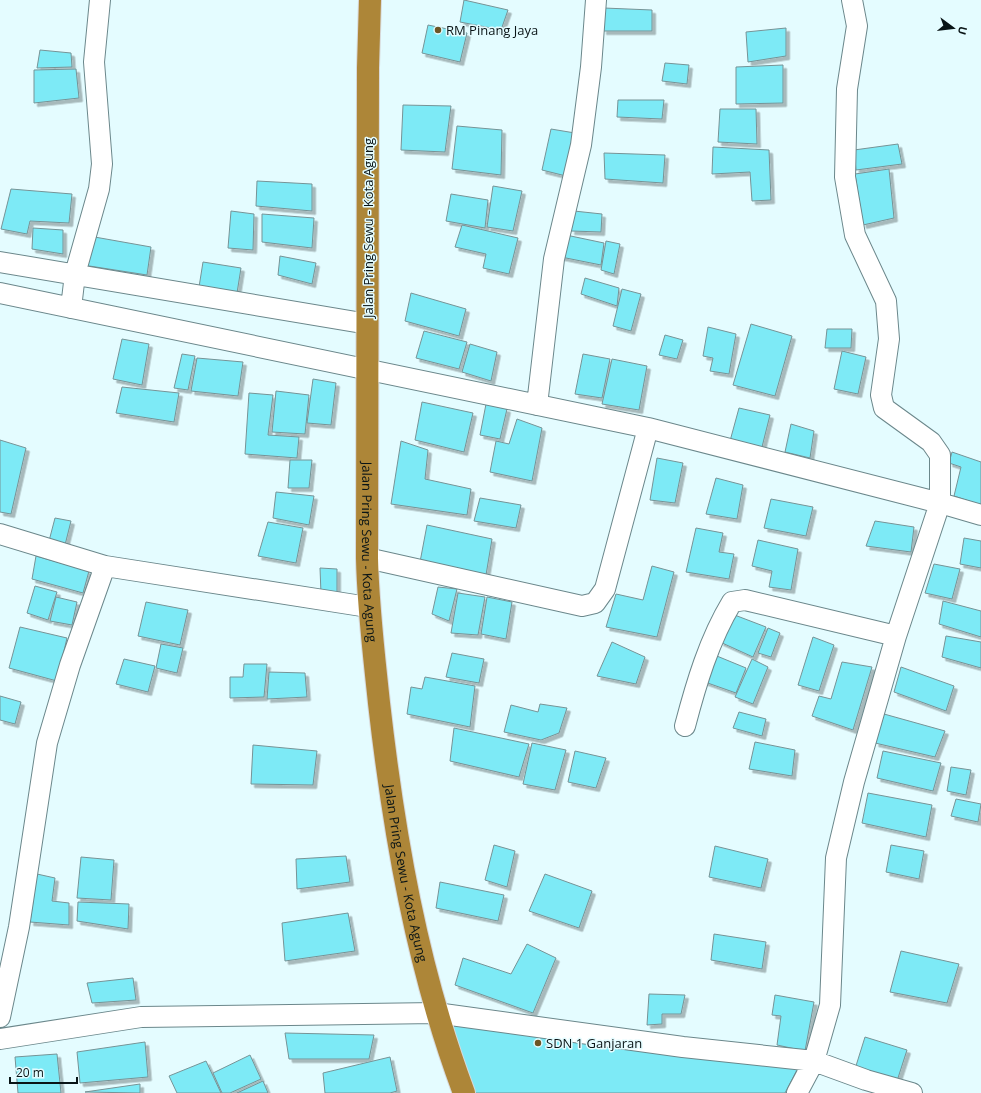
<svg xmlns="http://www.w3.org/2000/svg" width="981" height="1093" viewBox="0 0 981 1093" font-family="'Open Sans',sans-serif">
  <defs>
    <filter id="shadow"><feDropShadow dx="3.5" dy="3.5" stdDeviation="0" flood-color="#0004"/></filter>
  </defs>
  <rect width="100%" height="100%" fill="#e4fcff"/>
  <path fill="#7deaf6" stroke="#769396" filter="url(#shadow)" d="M464,0L508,10L501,30L460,22Z
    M604,8L652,10V31H603Z
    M428,25L467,33L460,62L422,53Z
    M786,28V56L748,62L746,32Z
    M40,50L71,53L72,67L37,68Z
    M665,63L689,65L687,84L662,81Z
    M783,65V103L736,104V67Z
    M76,69L79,98L34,103V70Z
    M618,100H664L662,119L617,117Z
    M403,105L451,106L445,152L401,150Z
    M720,109H756L757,144L718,142Z
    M457,126L502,130L501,175L452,169Z
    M551,129L575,133L566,176L542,170Z
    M898,144L902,164L856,170L854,150Z
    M713,147L769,150L771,200L752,201L750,172L712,174Z
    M604,153L665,155L663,183L605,179Z
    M889,169L894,218L863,225L855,174Z
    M257,181L312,184V211L256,206Z
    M493,186L522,191L513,231L487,227Z
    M11,189L72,194L69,223L30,221L27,234L1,229Z
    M451,194L488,200L485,228L446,221Z
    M231,211L254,214L253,250L228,248Z
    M574,211L602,214L601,232L571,231Z
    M262,214L314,218L312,248L262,242Z
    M462,225L518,238L509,274L483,268L486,254L455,247Z
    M33,228L63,230V254L32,249Z
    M566,235L604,243L601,265L561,257Z
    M89,236L151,247L147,275L83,265Z
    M606,241L620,244L614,274L601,270Z
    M280,256L316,263L312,284L278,275Z
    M203,262L241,268L237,293L199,287Z
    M585,278L619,288L617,306L581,294Z
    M622,289L641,294L631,331L613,326Z
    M411,293L466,309L459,336L405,321Z
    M751,324L792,336L775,396L733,385Z
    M708,327L736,334L729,374L710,371L713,358L703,356Z
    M827,329H852L851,348H825Z
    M424,331L467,342L459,369L416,358Z
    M665,335L683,340L677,359L659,355Z
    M122,339L149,344L142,385L113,379Z
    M470,344L497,352L491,381L462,372Z
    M842,351L866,357L858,394L834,389Z
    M182,354L195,356L188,390L174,388Z
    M583,354L610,359L602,398L575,394Z
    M197,358L243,362L238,396L191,391Z
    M612,359L647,366L639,410L602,404Z
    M313,379L336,383L331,425L307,423Z
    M122,387L179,393L174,422L116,413Z
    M276,391L309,395L305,434L272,432Z
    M249,393L273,395L268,435L299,437L297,458L245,454Z
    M422,402L473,413L464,452L415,440Z
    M486,404L507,409L500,439L480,435Z
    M739,408L770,415L762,447L730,441Z
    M517,419L542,428L532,481L490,472L496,441L509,444Z
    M791,424L814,431L810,458L785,452Z
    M0,440L26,448L11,514L0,512Z
    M401,441L428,450L425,479L471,489L467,515L391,504Z
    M952,452L981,462V505L954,496L961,467L949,463Z
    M657,458L683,463L675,503L650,500Z
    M290,460H312L309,488H288Z
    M716,478L743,485L737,519L706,514Z
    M276,492L314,496L309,525L273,518Z
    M480,498L521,505L516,528L474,521Z
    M771,499L813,507L806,536L764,528Z
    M55,518L71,521L65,545L49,541Z
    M875,521L914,527L911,552L866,546Z
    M268,522L303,528L296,563L258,556Z
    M427,525L492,539L486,575L420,562Z
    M696,528L723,533L719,552L734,554L729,579L686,572Z
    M964,538L981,541V568L960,564Z
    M758,540L798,549L791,590L769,587L772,571L752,566Z
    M36,556L89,571L83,593L32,579Z
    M934,564L960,569L952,599L925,593Z
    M652,566L674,572L657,637L606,627L616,594L643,600Z
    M320,568L337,569V593L321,594Z
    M35,586L57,592L48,620L27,613Z
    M438,587L457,589L449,621L432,614Z
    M458,593L485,597L478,635L451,633Z
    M56,597L77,602L72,625L50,621Z
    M487,597L512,602L506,639L481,634Z
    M943,601L981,611V637L939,624Z
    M146,602L188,610L180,645L138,636Z
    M732,614L766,627L753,657L720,642Z
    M20,627L67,638L57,681L9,668Z
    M768,628L780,633L771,657L758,653Z
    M946,636L981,642V668L942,657Z
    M813,637L834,645L819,691L798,685Z
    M612,642L645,657L636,684L597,676Z
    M161,644L183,648L177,673L156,668Z
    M452,653L484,659L479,683L446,677Z
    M712,654L746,668L736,693L702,681Z
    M124,659L155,666L148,692L116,684Z
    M752,659L768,667L753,704L735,697Z
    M842,662L872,667L853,730L812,716L819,696L831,699Z
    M244,664H267L264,697L230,698V677H243Z
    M901,667L954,686L946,711L894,692Z
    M269,672L305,673L307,697L267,699Z
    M425,677L475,686L470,727L407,714L411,687L422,689Z
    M0,696L21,702L15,724L0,720Z
    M540,704L567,708L559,733L541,740L504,732L511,705L538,712Z
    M739,712L766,719L762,736L733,728Z
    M884,714L945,731L935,757L875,743Z
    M454,728L529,744L519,777L450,761Z
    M755,742L795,750L792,776L749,769Z
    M532,743L566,750L555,790L523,784Z
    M253,745L317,751L313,785L251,784Z
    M575,751L606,758L596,788L568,782Z
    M883,751L941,763L933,791L877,778Z
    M951,767L971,770L966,795L947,791Z
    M868,793L932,805L926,837L862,823Z
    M956,799L981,804L978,822L951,816Z
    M494,845L515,851L507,887L485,880Z
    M891,845L924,851L919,879L886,872Z
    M715,846L768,859L761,888L709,877Z
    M346,856L350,882L297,889L296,859Z
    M81,857L114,860L111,900L77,898Z
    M37,874L55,878L52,901L69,903V925L30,922Z
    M545,874L592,891L579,928L529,911Z
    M440,882L504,895L498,921L436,908Z
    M78,902L129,904L128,929L77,921Z
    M348,913L355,951L285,961L282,923Z
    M714,934L766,942L762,969L711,960Z
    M527,944L556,958L533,1013L455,985L463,958L511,974Z
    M901,951L959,964L947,1003L890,992Z
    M133,978L136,1000L92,1003L87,983Z
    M649,994L685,995L681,1014H662V1024L647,1025Z
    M775,995L814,1002L805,1051L777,1045L781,1016L772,1015Z
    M446,1019L799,1066L785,1093H472Z
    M285,1033L374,1035L369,1059H289Z
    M865,1037L907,1050L897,1081L855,1069Z
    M145,1042L148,1077L80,1083L77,1052Z
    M57,1054L61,1093H18L15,1057Z
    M250,1055L261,1079L230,1093H222L213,1073Z
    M390,1057L397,1091L390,1093H325L323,1073Z
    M206,1061L221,1093H177L169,1076Z
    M263,1081L268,1093H237Z
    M140,1084V1093L85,1092Z"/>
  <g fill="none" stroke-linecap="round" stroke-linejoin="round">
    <defs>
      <path id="street" d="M0,262L368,324
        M0,293L648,428L940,503L981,515
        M71,308L75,274L99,189L102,164L94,62L100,0
        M537,405L554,259L581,145L591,67L596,0
        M0,534L105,566
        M367,558L582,606L595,603L605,589L648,428
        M685,726C696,684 709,640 732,602L745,600L896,636
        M0,1017L19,927L47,743L70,665L105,566L368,607
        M0,1039L141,1017L436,1013L683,1047L814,1061L866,1080L912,1093
        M797,1093L814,1061L830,1005L836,858L854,782L896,636L940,503V455L931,442L884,408L881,395L889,339L886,301L855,235L845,177L847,89L857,26L852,0"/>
      <g id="highway">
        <path id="s1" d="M370,0L368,68L367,558C368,607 374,655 379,703C394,835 417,968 464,1093"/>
      </g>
    </defs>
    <use href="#street" stroke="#6b878b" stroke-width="22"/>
    <use href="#highway" stroke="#d8d9da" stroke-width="24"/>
    <use href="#street" stroke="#fff" stroke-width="20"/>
    <use href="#highway" stroke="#ad8638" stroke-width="22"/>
  </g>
  <g fill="#6d5525" stroke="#e4fcff" stroke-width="1.5">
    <circle cx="438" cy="30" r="4"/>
    <circle cx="538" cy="1043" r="4"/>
  </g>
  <g text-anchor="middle" stroke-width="3" stroke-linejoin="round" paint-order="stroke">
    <g font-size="13" fill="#091416" stroke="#e4fcff" text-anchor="start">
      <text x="446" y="35">RM Pinang Jaya</text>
      <text x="546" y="1048">SDN 1 Ganjaran</text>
    </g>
    <g font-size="13" fill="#091416" stroke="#e4fcff">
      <text transform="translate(368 228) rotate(-90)" y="5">Jalan Pring Sewu - Kota Agung</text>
      <text dy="5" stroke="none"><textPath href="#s1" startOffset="552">Jalan Pring Sewu - Kota Agung</textPath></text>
      <text dy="5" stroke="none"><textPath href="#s1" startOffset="876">Jalan Pring Sewu - Kota Agung</textPath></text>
    </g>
  </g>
  <g transform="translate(953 28) rotate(105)" stroke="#e4fcff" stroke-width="3" paint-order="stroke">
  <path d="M0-3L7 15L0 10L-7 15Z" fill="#091416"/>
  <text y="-6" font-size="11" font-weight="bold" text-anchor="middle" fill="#091416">U</text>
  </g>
  <path d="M10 1077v6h67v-6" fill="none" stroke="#091416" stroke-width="2"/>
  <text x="16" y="1077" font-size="12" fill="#091416" stroke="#e4fcff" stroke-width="3" paint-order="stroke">20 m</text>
</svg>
